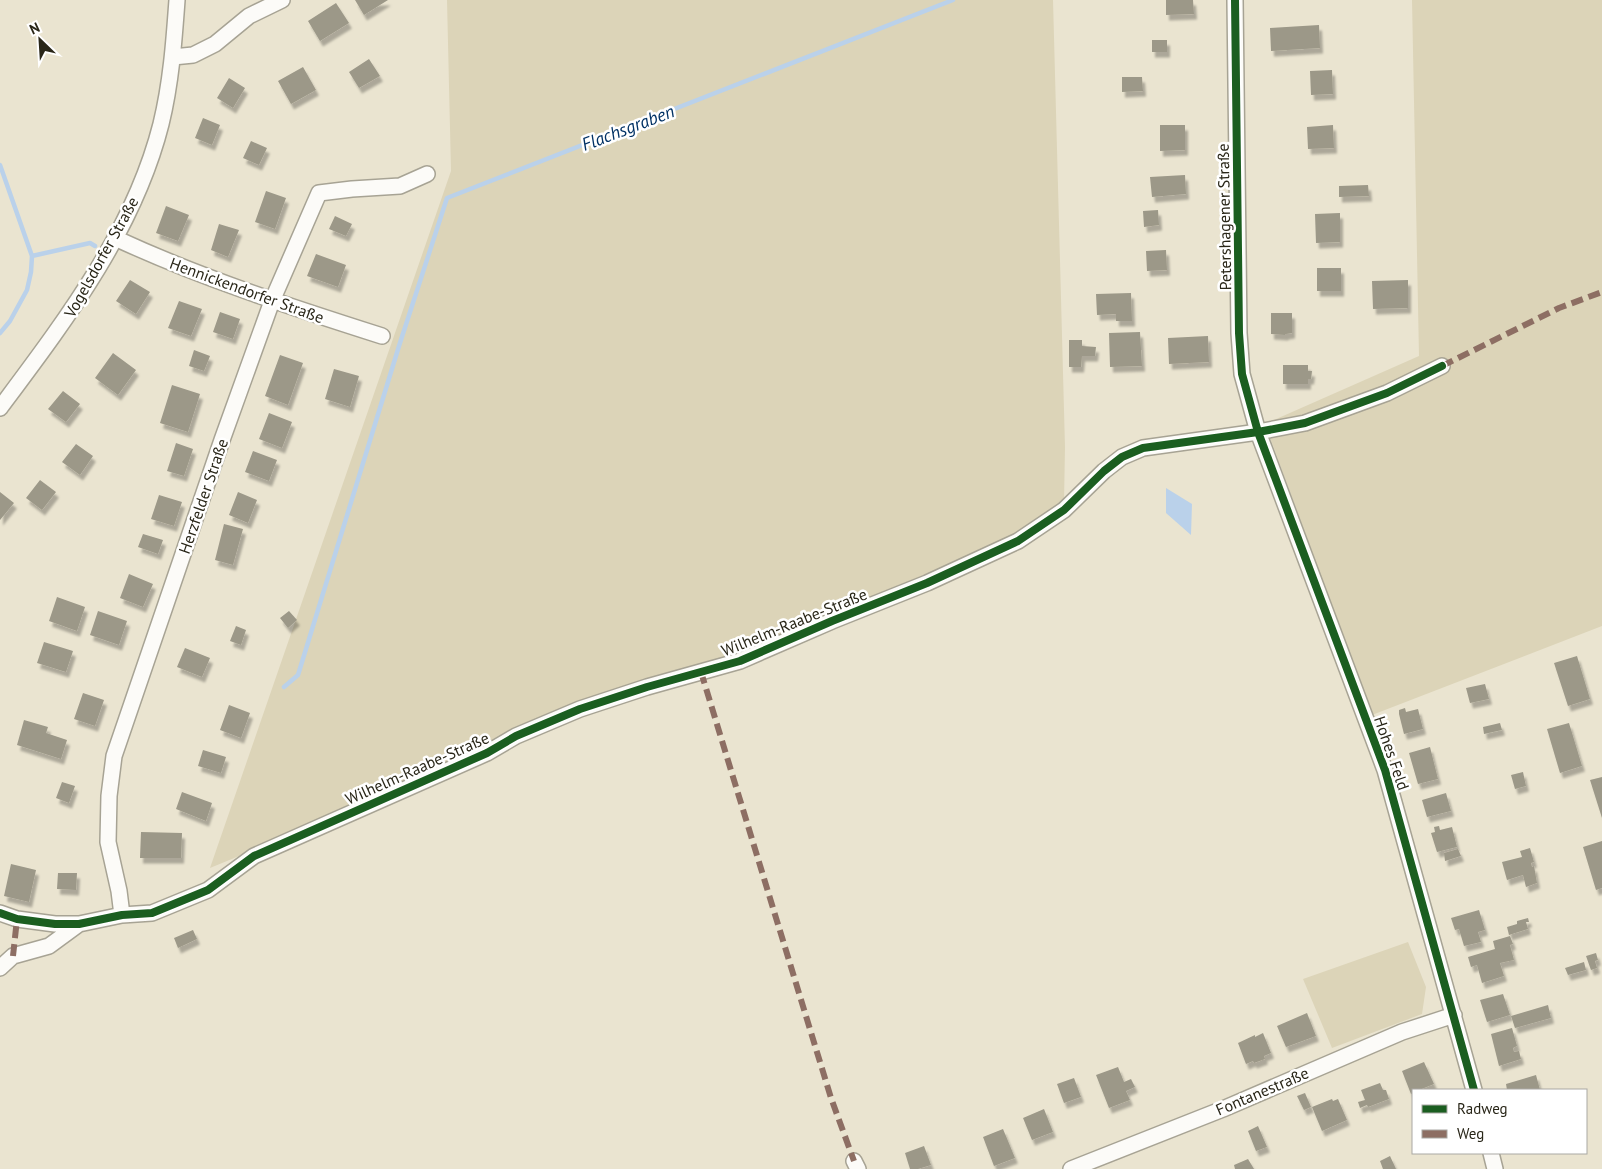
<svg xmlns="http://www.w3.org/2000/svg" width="1602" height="1169" viewBox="0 0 1602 1169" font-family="'PT Sans',sans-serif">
  <defs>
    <filter id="shadow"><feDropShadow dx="3" dy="5.5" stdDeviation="1" flood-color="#0004"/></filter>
  </defs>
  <rect width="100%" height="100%" fill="#eae4d0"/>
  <path fill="#dcd4b8" d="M447,0H1053L1065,447L1064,502L1016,537L210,868L451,171Z
    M1412,0H1602V626L1372,715L1265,424L1419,356Z
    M1408,942L1426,987L1422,1014L1332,1048L1303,979Z"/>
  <path fill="#bad1ea" d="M1166,488L1192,504L1191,535L1166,513Z"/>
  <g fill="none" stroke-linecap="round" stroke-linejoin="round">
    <path stroke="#bad1ea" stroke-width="4.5" d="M0,165L32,256L31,272L27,290L10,321L0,333
      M32,256L90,243L95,246
      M284,687L298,675L399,346L447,198L953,0"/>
  </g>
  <path fill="#9c9888" filter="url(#shadow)" d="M355,0H388L364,15Z
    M1166,0H1193L1194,14L1166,15Z
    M336,3L349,23L320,41L308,21Z
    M1319,25L1320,48L1271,51L1270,28Z
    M1152,40H1167V52H1152Z
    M369,59L380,76L359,88L349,72Z
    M303,67L316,90L291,104L278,81Z
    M1332,70L1333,94L1311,95L1310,71Z
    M1122,77H1142L1143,91L1122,92Z
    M229,78L245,88L233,108L217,98Z
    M203,118L220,125L212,145L195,138Z
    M1160,125H1185V150L1160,151Z
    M1333,125L1334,148L1308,149L1307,127Z
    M251,141L267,148L259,165L243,158Z
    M1185,175L1186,194L1152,197L1150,177Z
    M1368,185L1369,196L1339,197V186Z
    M266,191L286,198L275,229L255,222Z
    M166,206L189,215L178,241L156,233Z
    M1158,210L1159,225L1144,227L1143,211Z
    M1340,213V242L1316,243L1315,214Z
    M335,216L352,224L346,236L329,229Z
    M219,224L239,230L228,257L211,250Z
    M1166,250L1167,270L1147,271L1146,251Z
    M316,254L346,265L338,287L307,276Z
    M1317,268H1341V291H1317Z
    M130,280L150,292L136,314L116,301Z
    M1408,280V308L1373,309L1372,281Z
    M1131,293L1132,321H1116V314L1097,315L1096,294Z
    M179,301L202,309L191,336L168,328Z
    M220,312L240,319L233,339L213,332Z
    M1271,313H1292V333L1286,334L1285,335L1271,334Z
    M1140,332L1142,366L1110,367L1109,333Z
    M1208,336L1209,362L1169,364L1168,338Z
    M1069,340H1082V346L1096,347L1095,356H1082L1081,367H1069Z
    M194,350L210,356L204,371L189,366Z
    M113,353L136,370L118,395L95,378Z
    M280,355L303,363L288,405L265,396Z
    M1283,365H1308V371H1312L1311,379H1308V384H1283Z
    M334,369L359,376L350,407L325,399Z
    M172,385L200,394L188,432L160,423Z
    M63,391L80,404L66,422L48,409Z
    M269,413L292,422L282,448L259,439Z
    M176,443L193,449L184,476L167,471Z
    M76,444L93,456L80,475L62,462Z
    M253,451L277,460L269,481L245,472Z
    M40,480L56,492L42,510L26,498Z
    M0,492L14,503L0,520Z
    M238,492L257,500L248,523L229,515Z
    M159,495L182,502L174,526L151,519Z
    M224,524L243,529L233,565L215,560Z
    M143,534L163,540L158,554L138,547Z
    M129,574L153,584L143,607L120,598Z
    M57,597L85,607L77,631L49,621Z
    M98,611L127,621L119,645L90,635Z
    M289,611L297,620L288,628L280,618Z
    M236,626L246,630L241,645L230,641Z
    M44,642L73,651L66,672L37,663Z
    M185,648L210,658L202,677L177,667Z
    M1577,656L1590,699L1568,706L1554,663Z
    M1485,684L1489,699L1470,703L1466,688Z
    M83,693L104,700L95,726L74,719Z
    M229,705L250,713L241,738L220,730Z
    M1405,708L1406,712L1418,709L1423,729L1404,734L1399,714V710Z
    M24,720L48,727L46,733L67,740L61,759L17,745Z
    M1500,723L1502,730L1484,734L1483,727Z
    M1569,723L1582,766L1560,773L1547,729Z
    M1430,747L1438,779L1418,784L1409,753Z
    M203,750L226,757L221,773L198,766Z
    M1523,772L1526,786L1515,789L1511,775Z
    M1602,777V818L1590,780Z
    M62,782L75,786L69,803L56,798Z
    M182,792L212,803L206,821L176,809Z
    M1446,793L1451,811L1427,817L1422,800Z
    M1439,826L1440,830L1452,827L1457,847L1437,852L1431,833L1435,832L1434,827Z
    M141,832L182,833L181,858H140Z
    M1602,841V888L1596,890L1583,847Z
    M1530,848L1534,862L1531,863L1532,867L1534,866L1537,883L1526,887L1523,875L1507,880L1502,862L1522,857L1520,851Z
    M1458,849L1461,856L1445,861L1444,853Z
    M11,864L36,870L29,902L4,896Z
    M58,873H77L76,890L57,889Z
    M1479,910L1485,930L1478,932L1481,942L1464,946L1459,929L1455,930L1451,918Z
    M1528,918L1529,922H1526L1528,929L1509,935L1507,927L1517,924V921Z
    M193,930L197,939L178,948L174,938Z
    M1510,936L1513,944L1510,945L1514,960L1500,963L1504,976L1482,983L1477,965L1471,967L1468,957L1495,949L1493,941Z
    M1596,953L1598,960L1595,961L1597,968L1591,970L1586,956Z
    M1584,962L1586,970L1568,975L1565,968Z
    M1503,994L1510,1015L1487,1022L1480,1000Z
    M1548,1005L1551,1018L1515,1028L1511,1016Z
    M1307,1013L1316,1036L1286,1047L1277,1026Z
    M1512,1028L1517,1046L1513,1048L1514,1052L1519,1051L1521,1059L1499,1066L1491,1034Z
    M1263,1033L1271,1053L1264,1056L1265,1059L1254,1063L1253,1061L1246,1064L1238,1043L1255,1035V1037Z
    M1424,1062L1434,1084L1419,1090H1413V1093L1411,1094L1402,1071Z
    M1118,1067L1124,1082L1131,1079L1135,1087L1126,1091L1130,1100L1109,1108L1096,1075Z
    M1536,1075L1540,1090H1507L1506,1084Z
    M1074,1078L1081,1097L1064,1103L1057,1084Z
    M1380,1083L1383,1090H1386L1389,1099L1368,1107L1367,1105L1360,1108L1358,1102L1365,1100L1361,1090Z
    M1305,1093L1311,1107L1304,1110L1297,1096Z
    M1332,1099L1333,1101L1338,1099L1347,1120L1322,1131L1312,1107Z
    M1044,1109L1053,1132L1032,1140L1023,1118Z
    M1258,1126L1267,1147L1256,1151L1248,1131Z
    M1003,1129L1015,1158L994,1166L983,1137Z
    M924,1146L931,1165L918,1169H910L905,1153Z
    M1390,1156L1396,1169H1383L1380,1161Z
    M1248,1159L1254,1169H1235L1234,1165Z"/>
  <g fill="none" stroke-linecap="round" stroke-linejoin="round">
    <defs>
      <path id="street" d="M1235,0L1239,333L1242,374L1258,432L1385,770L1474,1090
        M173,57L193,55L215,44L249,16L282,0
        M115,238C201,278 291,307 382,336
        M0,408C65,321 134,231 161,124C171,83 174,42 177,0
        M0,913L17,919L55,924H79L122,915L152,913L208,890L254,856L487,753L516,736L580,709L647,687L740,661L832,621L927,583L1018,541L1064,510L1104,471L1122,457L1143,448L1258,432L1305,423L1387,393L1442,366
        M122,915L119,891L108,842L109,796L114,756L222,440L272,301L319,193L352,189L400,186L427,174
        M0,968L13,956L49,946L79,924
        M1491,1153L1495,1169
        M854,1161L858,1169
        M1071,1169L1223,1109L1402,1032L1454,1015"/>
    </defs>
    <use href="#street" stroke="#a7a394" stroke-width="18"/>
    <use href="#street" stroke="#fcfbf8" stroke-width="15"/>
    <path stroke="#8d6e63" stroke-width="6" stroke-dasharray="12 6" stroke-linecap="butt" d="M1442,366L1559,308L1602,292
      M701,672L831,1098L854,1161
      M13,956L17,919"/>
    <defs>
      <path id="cycleway" d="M1235,0L1239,333L1242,374L1258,432L1385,770L1474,1090
        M0,913L17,919L55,924H79L122,915L152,913L208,890L254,856L487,753L516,736L580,709L647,687L740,661L832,621L927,583L1018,541L1064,510L1104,471L1122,457L1143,448L1258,432L1305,423L1387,393L1442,366"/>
    </defs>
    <use href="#cycleway" stroke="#fff" stroke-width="11"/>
    <use href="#cycleway" stroke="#1b5e20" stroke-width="8"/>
  </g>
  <g text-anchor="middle" stroke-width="5" stroke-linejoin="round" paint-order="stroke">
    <g font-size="16" fill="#292618" stroke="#fff">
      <text transform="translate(1224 217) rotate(-91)" y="6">Petershagener Straße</text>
      <text transform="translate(101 257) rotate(-61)" y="6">Vogelsdorfer Straße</text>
      <text transform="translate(247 290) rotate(20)" y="6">Hennickendorfer Straße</text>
      <text transform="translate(203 496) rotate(-71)" y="6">Herzfelder Straße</text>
      <text transform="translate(794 622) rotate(-22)" y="6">Wilhelm-Raabe-Straße</text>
      <text transform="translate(1392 753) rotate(71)" y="6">Hohes Feld</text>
      <text transform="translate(417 768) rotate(-24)" y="6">Wilhelm-Raabe-Straße</text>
      <text transform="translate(1262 1091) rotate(-23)" y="6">Fontanestraße</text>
    </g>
    <g font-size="18" font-style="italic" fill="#003164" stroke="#fff">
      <text transform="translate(628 128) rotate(-21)" y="6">Flachsgraben</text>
    </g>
  </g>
  <rect x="1412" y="1089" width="175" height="65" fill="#ffffff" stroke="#a9a8a3"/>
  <rect x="1422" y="1105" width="25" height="8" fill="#1b5e20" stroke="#a9a8a3"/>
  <text x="1457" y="1114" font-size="15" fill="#292618">Radweg</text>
  <rect x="1422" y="1130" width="25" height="8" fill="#8d6e63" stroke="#a9a8a3"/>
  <text x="1457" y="1139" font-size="15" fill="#292618">Weg</text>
  <g transform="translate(40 40) rotate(335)" stroke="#ffffff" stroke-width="4" paint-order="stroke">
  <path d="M0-4L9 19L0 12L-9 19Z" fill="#292618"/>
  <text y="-8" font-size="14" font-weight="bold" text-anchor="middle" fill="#292618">N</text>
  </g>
</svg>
